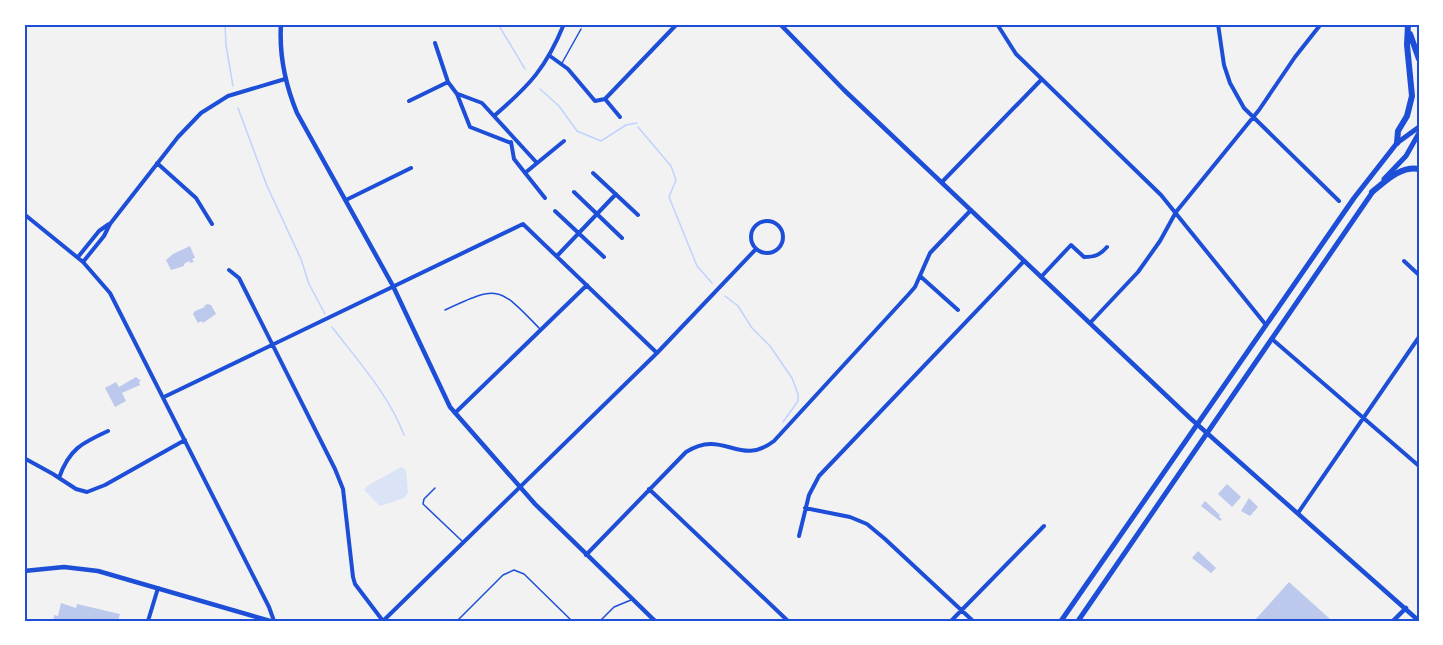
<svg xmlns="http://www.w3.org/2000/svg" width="1443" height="645" viewBox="0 0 1443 645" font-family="'Exo 2',sans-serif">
  <rect width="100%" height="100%" fill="#f2f2f2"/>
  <path fill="#dbe4f7" d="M401,467L406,470L408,493L404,498L380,506L364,490L367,486Z"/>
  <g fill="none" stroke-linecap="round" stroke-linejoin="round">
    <path stroke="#bfd3fe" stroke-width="1.5" d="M225,24L226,45L233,86
      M498,24L525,69
      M540,89L559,106L577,131L601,141L626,125L637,123
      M238,108L267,186L301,259L309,284L325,314
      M638,127L671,166L676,180L669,197L697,266L712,283
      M725,296L738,306L752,328L770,346L792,378L798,394V401L783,422
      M332,327C358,361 389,395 404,435"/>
  </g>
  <path fill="#bdc9ec" d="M190,246L195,258L192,259L194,262L190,263L189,261L184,264V266L171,270L166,260L173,254Z
    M207,304L211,305L216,314L203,323L202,321L198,323L193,314L195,311L205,307L204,306Z
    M136,377L141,381L139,382L140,385L122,393L126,401L115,407L105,388L116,382L119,387Z
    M1227,484L1241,497L1232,507L1218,494Z
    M1249,498L1258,507L1250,516L1241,511Z
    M1205,501L1220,515L1219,517L1222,519L1220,521L1201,506Z
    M1198,551L1216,568L1211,573L1192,558Z
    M1289,582L1330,619L1328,621H1254Z
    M61,603L76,608L77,604L120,614L118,621H53L54,615L58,616Z"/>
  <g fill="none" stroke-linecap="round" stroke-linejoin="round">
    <path stroke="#1d4ed8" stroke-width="1.5" d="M562,63L581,29
      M445,310C500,284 499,287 540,329
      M435,488L424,499L423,504L462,541
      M457,621L503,575L514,570L524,574L572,621
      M600,621L614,607L631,600"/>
    <path stroke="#1d4ed8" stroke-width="4" d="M997,24L1016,54L1161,195L1266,325
      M1218,24L1224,65L1230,83L1244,108L1339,201
      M435,43L448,82L457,94L470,127L511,143
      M550,56L568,69L595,101L605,99L620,117
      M458,94L482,103L537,163
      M605,99L677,24
      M409,101L448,82
      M494,116C530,85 546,68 564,24
      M511,142L514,159L545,198
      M157,163L196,198L212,224
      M525,173L564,141
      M593,173L638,215
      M942,182L1041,80
      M574,192L622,238
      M346,200L411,168
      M555,211L604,257
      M24,214L83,262L110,293L269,607L274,621
      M751 237a16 16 0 1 1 32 0a16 16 0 1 1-32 0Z
      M557,256L616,194
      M78,257L99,231L109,224
      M1404,261L1419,275
      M83,262L104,236L110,224L178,137L201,113L228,96L285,79
      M229,270L239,278L335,469L343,489L353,577L355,584L383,621
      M920,276L958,310
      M1041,277L1071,245L1084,257C1095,257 1100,255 1107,247
      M1090,323L1138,272L1160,241L1176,212L1259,110L1295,57L1321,24
      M1272,339L1419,466
      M164,397L523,224L657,353
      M455,413L587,285
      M24,458L53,474L76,489L87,492L105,485L185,440
      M59,478C69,449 82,443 108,431
      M649,489L788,621
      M805,508L850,517L867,524L885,539L973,621
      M1298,513L1419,337
      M799,536L809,495L819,476L1024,261
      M586,555L686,452C724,428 739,468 774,441L908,295L915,287L930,253L971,210
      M148,621L158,588
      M383,621L657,353L756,249
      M951,621L1044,526"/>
    <path stroke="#1d4ed8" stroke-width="4.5" d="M780,24L844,90L1190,418L1419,621
      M24,571L64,567L98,571L270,621
      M1393,621L1406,608"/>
    <path stroke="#1d4ed8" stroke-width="4.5" d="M281,24C279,55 285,84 297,113L393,286L450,407L535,504L655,621"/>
    <path stroke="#1d4ed8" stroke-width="5" d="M1384,179L1406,156L1419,133
      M1061,621L1354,198L1397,143L1419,127
      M1078,621L1374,190"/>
    <path stroke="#1d4ed8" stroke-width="6" d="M1410,34L1419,59
      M1397,143L1398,131L1407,116L1412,96L1407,45L1408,24
      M1372,192C1386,181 1400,166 1419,169"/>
  </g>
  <rect width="1443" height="645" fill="none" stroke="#ffffff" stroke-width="51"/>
  <rect x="26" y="26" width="1392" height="594" fill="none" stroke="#1d4ed8" stroke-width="2"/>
</svg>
